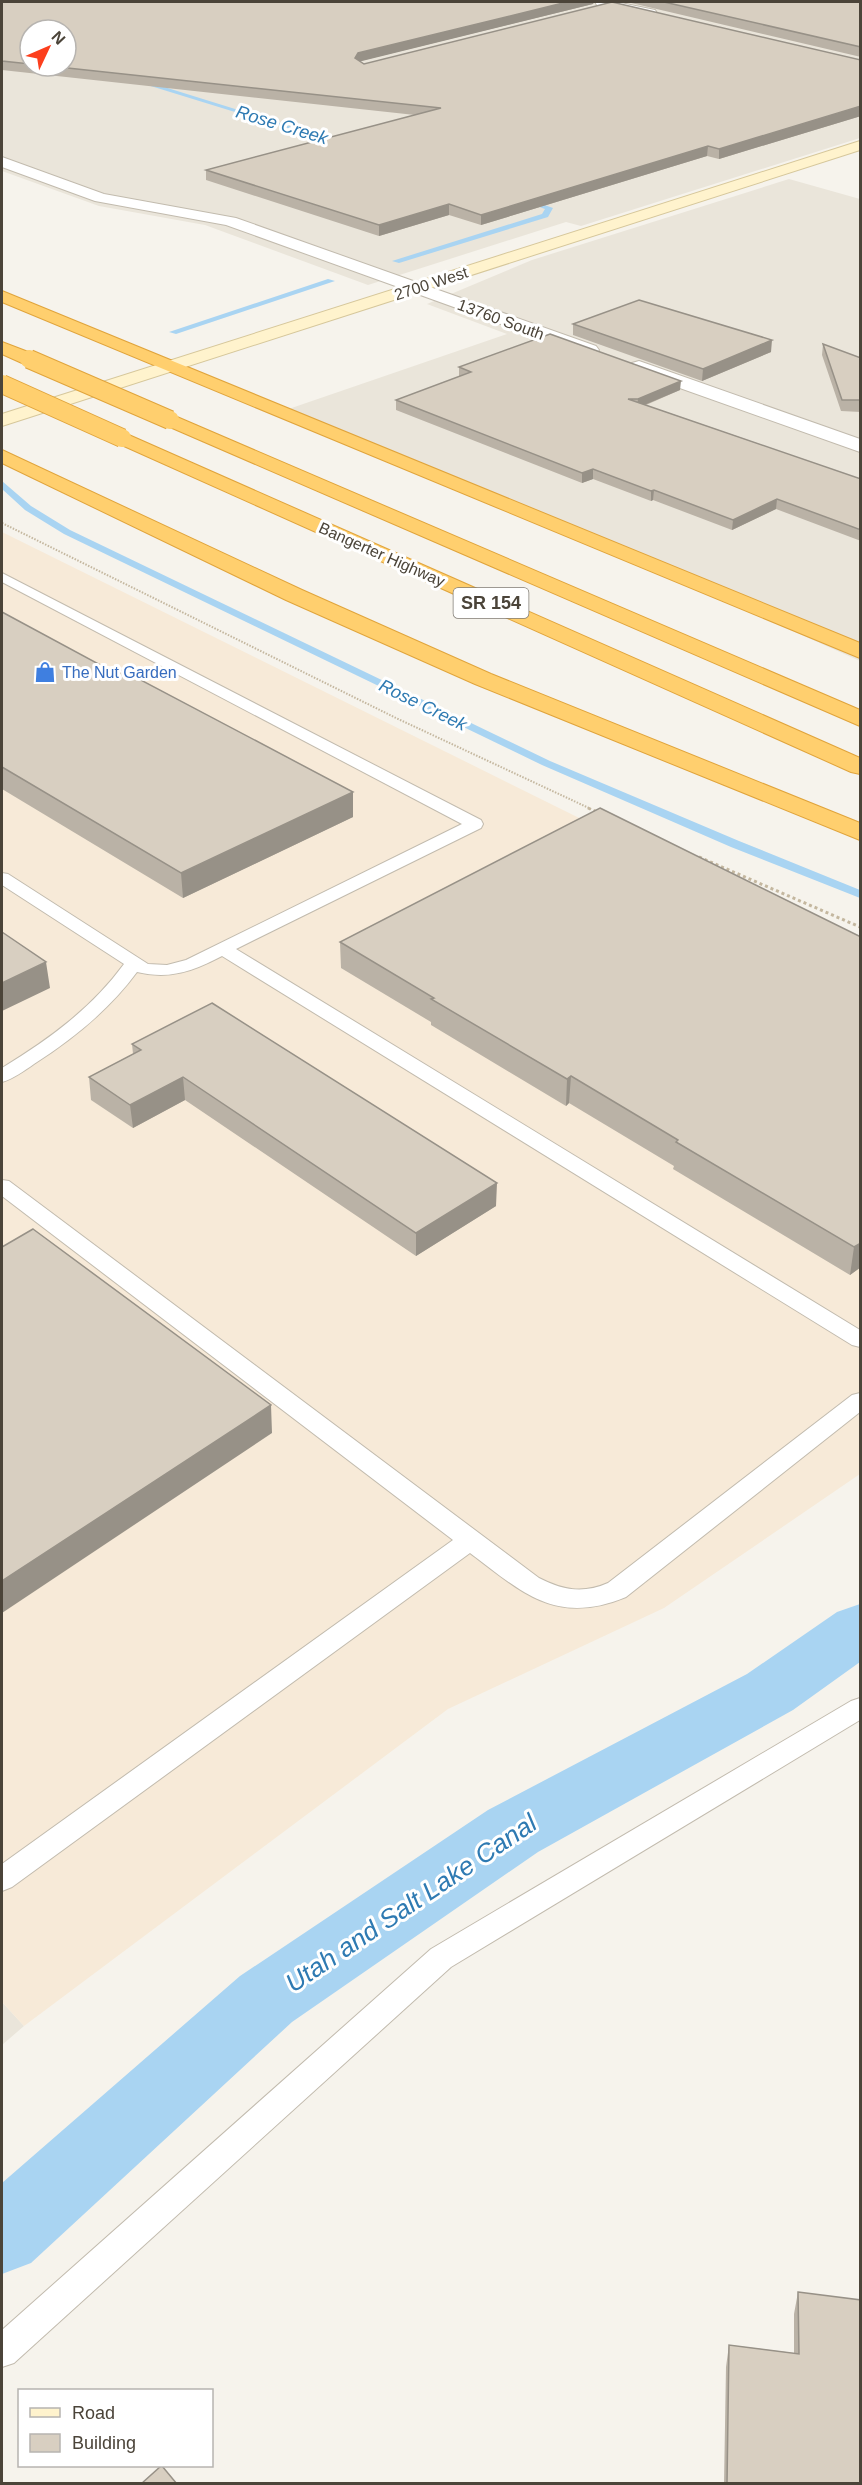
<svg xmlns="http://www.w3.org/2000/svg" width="862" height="2485" viewBox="0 0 862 2485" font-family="Helvetica,sans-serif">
  <rect width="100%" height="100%" fill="#f6f3ec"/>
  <path fill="#eae5da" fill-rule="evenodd" d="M2,2H860V138L581,226L566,222L368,285L205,225L99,206L2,171ZM30,30H66V66H30Z
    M789,179L860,199V661L728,602L277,413L507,334L427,304L532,260Z
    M2,2002L24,2026L2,2045Z"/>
  <path fill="#f7ead8" d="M2,532L860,957V1474L664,1608L448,1709L24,2026L2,2002Z"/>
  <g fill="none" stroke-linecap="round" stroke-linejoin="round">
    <path fill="#a9d4f2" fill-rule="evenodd" d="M141,81H145L347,144L342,145L141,83Z
      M522,197L553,208L548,217L399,263L392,261L542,214L545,209L522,201Z
      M328,279L335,281L176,334L169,332Z
      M2,481L31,506L70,530L550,761L739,841L860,890V898L731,847L542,765L64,534L25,510L2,489Z"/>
    <path fill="#a9d4f2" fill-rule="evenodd" d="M860,1604V1662L793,1710L538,1852L292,2022L31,2263L2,2274V2183L240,1976L488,1810L747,1674L837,1612Z"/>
    <defs>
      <path id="service" d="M2,573L481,820L483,824L481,828L236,949L860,1330V1347L852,1345L222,956C193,971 170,980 137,972C109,1010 73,1039 34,1064C24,1071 13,1079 2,1082V1068C48,1040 91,1009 124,964L2,885V873L8,874L148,964L167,965L186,960L462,824L2,582Z
        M2,1180L9,1181L539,1578C562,1590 583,1594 608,1583L852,1395L860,1393V1412L626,1597C556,1626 523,1593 470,1553L12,1887L2,1891V1864L453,1540L2,1196Z
        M860,1698V1720L451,1967L14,2363L2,2367V2330L431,1949L851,1701Z"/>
      <path id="minor" d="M595,2H616L655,10L657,13L651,17L597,5Z
        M2,157L104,194L236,218L596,346L599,350L596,354H584L226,225L95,201L2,167Z
        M639,361L860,439V452L632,371L630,367L632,363Z"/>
      <path id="secondary" d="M860,141V150L2,426V414Z"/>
      <path id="motorway" d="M2,291L860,643V658L2,302Z
        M2,342L36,355L38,359L36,363H22L2,354Z
        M170,414L860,710V726L163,424L160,420L163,416Z
        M122,432L860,758V774L851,772L115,442L112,438L115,434Z
        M2,450L302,590L491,674L860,823V840L475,684L286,600L2,463Z"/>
    </defs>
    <use href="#service" stroke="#c2bbae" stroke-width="2"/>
    <use href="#minor" stroke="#c2bbae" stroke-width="2"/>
    <use href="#secondary" stroke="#d6c79b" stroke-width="2"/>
    <use href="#motorway" stroke="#e0a43c" stroke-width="2"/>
    <path stroke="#c4b79f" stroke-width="2" stroke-dasharray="1.5 1.5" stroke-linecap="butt" d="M2,523L396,718L591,809"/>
    <path stroke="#c4b79f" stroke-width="3" stroke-dasharray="3 3" stroke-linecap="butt" d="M588,808L599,813
      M699,857L860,927"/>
    <use href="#service" fill="#fff" fill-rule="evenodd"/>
    <use href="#minor" fill="#fff" fill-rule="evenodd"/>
    <use href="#secondary" fill="#fff3cd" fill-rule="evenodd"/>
    <use href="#motorway" fill="#ffcf6e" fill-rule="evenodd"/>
    <defs>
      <path id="motorway-bridge" d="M29,359L170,420
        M2,384L122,438"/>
    </defs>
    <use href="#motorway-bridge" stroke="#e0a43c" stroke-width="20" stroke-linecap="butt"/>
    <use href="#motorway-bridge" stroke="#ffcf6e" stroke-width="18"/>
  </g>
  <path fill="#bab2a6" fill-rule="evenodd" d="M2,2H594L593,4L360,61L364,64L861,60V116L719,159L707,156L481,225L449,215L379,236L206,180V170L415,115L2,70ZM30,30L66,66H30Z
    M627,2H861V57Z
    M573,324L771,352L702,381L573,335Z
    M823,344L861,358V412L841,411L822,355Z
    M459,367L680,390L646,405L861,479V541L776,509L732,530L653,500L651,501L593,479L582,483L396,410V400L459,377Z
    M2,612L115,673L353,792V817L183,898L2,789Z
    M861,937V1267L850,1275L673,1169L674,1166L569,1103L566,1106L431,1025V1022L341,968L340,942Z
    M132,1044L496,1206L416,1256L185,1100L133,1128L91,1100L89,1077L133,1054Z
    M798,2292L861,2484H724L726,2367L729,2345L794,2353V2314Z"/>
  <path fill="#979187" d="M567,2H594L593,4L358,62L355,58L358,53Z
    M861,106V116L719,159V149Z
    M708,146L707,156L481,225V215Z
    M449,204V215L379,236V225Z
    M772,340L771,352L702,381L703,369Z
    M681,381L680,390L637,408L638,399Z
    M593,469V479L582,483V473Z
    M654,490L653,500L651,501V491Z
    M777,499L776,509L732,530L733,520Z
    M353,792V817L183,898L181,873Z
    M46,962L50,988L2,1011V983Z
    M571,1076L569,1103L566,1106L567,1079Z
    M183,1077L185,1100L133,1128L130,1105Z
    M497,1183L496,1206L416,1256V1233Z
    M861,1243V1267L850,1275L854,1247Z
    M271,1405L272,1433L2,1613V1581Z"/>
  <path fill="#d8cfc1" stroke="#979187" stroke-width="1.5" d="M2,2H567L358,53L355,58L364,64L612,2L861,60V106L719,149L708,146L481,215L449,204L379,225L206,170L441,108L49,66H66V30H30V64L2,61Z
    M664,2H861V47Z
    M639,300L772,340L703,369L573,324Z
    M550,334L681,381L638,399H628L861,479V530L777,499L733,520L654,490L651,491L593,469L582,473L396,400L471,372L459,367Z
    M823,344L861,358V400H842Z
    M2,612L115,673L122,670L353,792L181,873L2,767Z
    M600,808L861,937V1243L854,1247L676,1142L678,1140L571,1076L567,1079L431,999L434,998L340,942Z
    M2,932L46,962L2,983Z
    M212,1003L497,1183L416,1233L183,1077L130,1105L89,1077L141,1050L132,1044Z
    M33,1229L271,1405L2,1581V1247Z
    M798,2292L861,2300V2484H727L729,2345L799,2354Z
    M161,2466H162L177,2484H141Z"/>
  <defs>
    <symbol id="shop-bare" viewBox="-9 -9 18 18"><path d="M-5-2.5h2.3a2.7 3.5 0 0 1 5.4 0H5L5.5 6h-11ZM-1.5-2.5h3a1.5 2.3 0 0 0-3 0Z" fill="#3f7fe0" stroke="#fff" stroke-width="2.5" paint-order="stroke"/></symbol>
  </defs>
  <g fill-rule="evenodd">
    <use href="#shop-bare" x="30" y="657" width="30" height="30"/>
  </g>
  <g text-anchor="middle" stroke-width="6" stroke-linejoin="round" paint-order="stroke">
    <g font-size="16" fill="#4b4439" stroke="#fff">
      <text transform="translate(431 283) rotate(-18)" y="6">2700 West</text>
      <text transform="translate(501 319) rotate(20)" y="6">13760 South</text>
      <text transform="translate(382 554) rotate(24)" y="6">Bangerter Highway</text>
    </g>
    <g font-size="16" fill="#366cbe" stroke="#fff" text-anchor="start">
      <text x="62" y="678">The Nut Garden</text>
    </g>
    <g font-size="18" font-style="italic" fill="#2e7ab2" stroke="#fff">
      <text transform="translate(282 125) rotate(17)" y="6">Rose Creek</text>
      <text transform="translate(423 705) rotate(26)" y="6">Rose Creek</text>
    </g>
    <rect fill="#fff" stroke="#817c74" stroke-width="1.5" x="453.5" y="588" width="75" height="30" rx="4.5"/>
    <g font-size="18" font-weight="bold" fill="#4b4439">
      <text x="491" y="609">SR 154</text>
    </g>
    <g font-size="26" font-style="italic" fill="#2e7ab2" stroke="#fff">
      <text transform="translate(411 1903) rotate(-34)" y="9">Utah and Salt Lake Canal</text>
    </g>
  </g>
  <rect width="862" height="2485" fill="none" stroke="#4b4439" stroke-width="6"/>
  <rect x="18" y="2389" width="195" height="78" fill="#ffffff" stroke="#b7b4b0" stroke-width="1.5"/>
  <rect x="30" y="2408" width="30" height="9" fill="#fff3cd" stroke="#b7b4b0" stroke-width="1.5"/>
  <text x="72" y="2419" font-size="18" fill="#4b4439">Road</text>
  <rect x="30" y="2434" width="30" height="18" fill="#d8cfc1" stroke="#b7b4b0" stroke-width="1.5"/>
  <text x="72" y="2449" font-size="18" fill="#4b4439">Building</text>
  <g transform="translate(48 48) rotate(46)"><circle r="28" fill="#ffffff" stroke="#b7b4b0" stroke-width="1.5"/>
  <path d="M0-4.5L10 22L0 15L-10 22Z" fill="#fc3f1d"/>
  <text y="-9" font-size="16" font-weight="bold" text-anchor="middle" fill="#4b4439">N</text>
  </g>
</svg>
